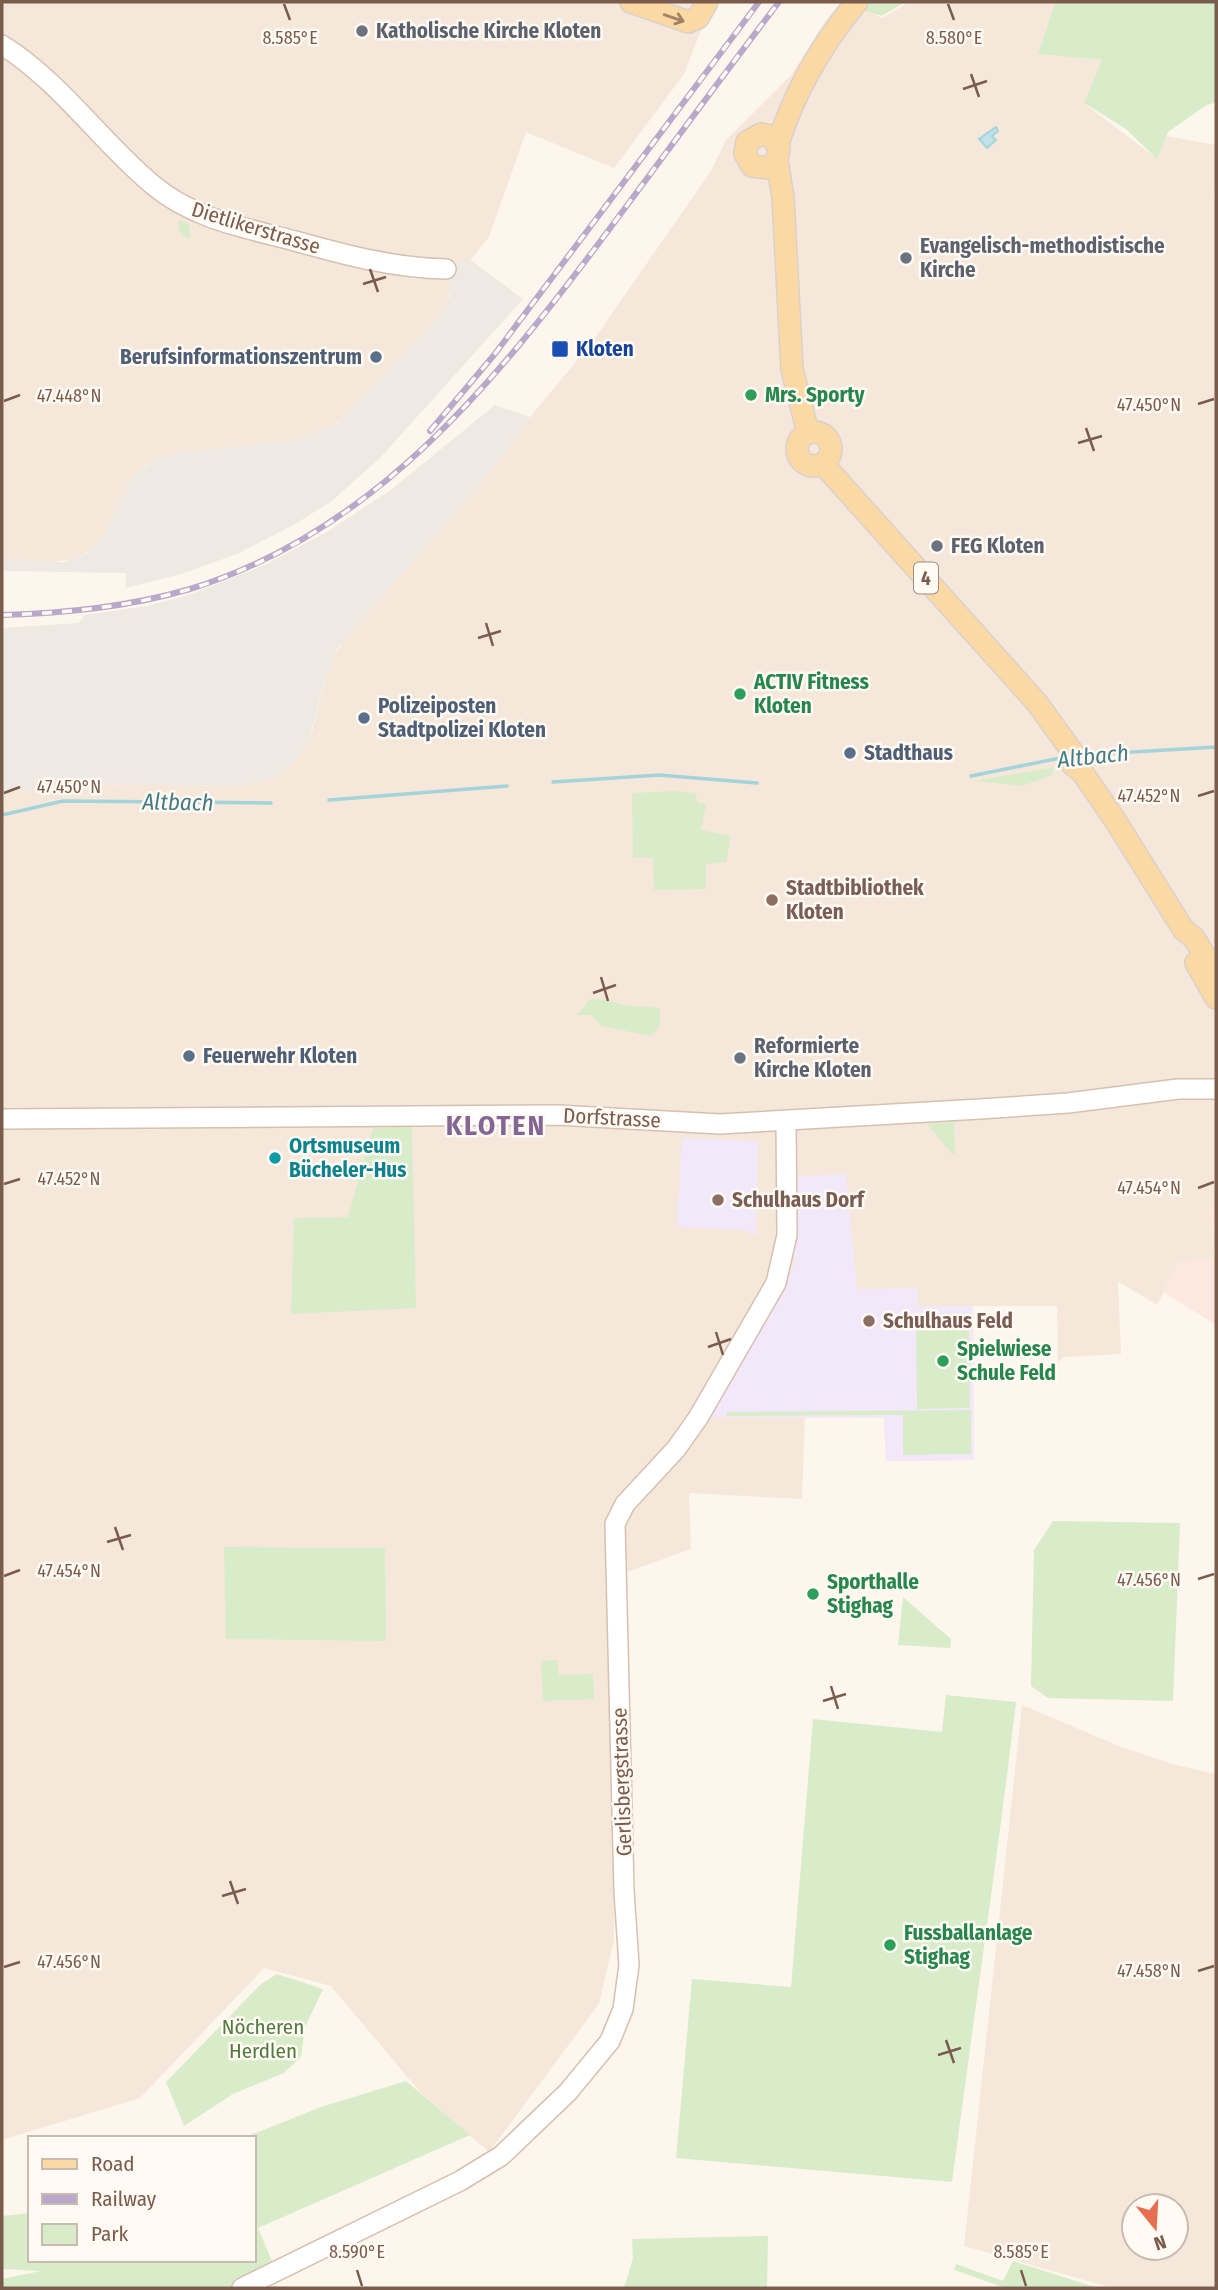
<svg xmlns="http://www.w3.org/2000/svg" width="1218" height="2290" viewBox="0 0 1218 2290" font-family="'Fira Sans Condensed',sans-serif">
  <rect width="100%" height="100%" fill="#fdf6ec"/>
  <path fill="#f5e8da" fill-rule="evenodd" d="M2,2H712L684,74L614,168L526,132L489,237L450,286L448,304L441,315L350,414L326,430L299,440L181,453L145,466L129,483L104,535L96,546L75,559L51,562L2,559Z
    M841,2H851L882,18L909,2H1055L1038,54L1103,60L1085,104L1156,158L1166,136L1216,145V190L1213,192L1216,197V1208L1210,1209L1215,1259L1179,1263L1157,1305L1118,1281L1121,1354L1064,1357L1058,1362L1057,1306H973L974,1460L886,1461L884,1418H805L802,1499L689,1493L691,1549L605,1580L615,1702L614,1940L599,2004L489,2152L420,2092L331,1986L264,1968L140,2098L2,2140V793L81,784L239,786L264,781L289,766L305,747L312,732L328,667L344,639L493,469L530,417L590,345L711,171L726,140L791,75L825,21Z
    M1022,1705L1119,1746L1172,1764L1216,1774V2288H1113L964,2246ZM1134,2206H1176V2248H1134Z"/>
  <path fill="#fde8e0" d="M1216,1208V1325L1162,1291L1179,1263L1215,1259L1210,1209Z"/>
  <path fill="#efe9e4" d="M469,259L523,299L380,458L332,501L297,523L237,554L181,574L126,588V573L2,571V559L63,562L87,553L104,535L129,483L138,472L157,459L181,453L299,440L338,423L441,315L450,296L446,269Z
    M495,405L530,417L493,469L338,647L325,679L309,740L297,758L281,773L264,781L239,786L81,784L2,793V628L79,623L84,615L147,606L189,595L265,565L325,533L392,489Z"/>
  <path fill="#f3e8fa" d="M682,1138L758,1141L756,1236L745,1230L677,1227Z
    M846,1174L857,1289L917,1288V1306H973L974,1460L886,1461L884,1418L708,1417L783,1291L794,1265L798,1176Z"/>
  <path fill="#d8ecc9" d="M871,2H905L882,16L863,10Z
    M1055,2H1216V102L1205,106L1168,132L1157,159L1126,129L1084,103L1102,60L1038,54Z
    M179,220L189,224L191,238H186L178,229Z
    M1054,767L1052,775L1022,786L974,781Z
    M676,791L695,793L698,803L706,804L701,830L731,836L726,862L706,864V889L654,890L653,858H633L632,793Z
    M590,999C609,998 615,1004 631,1006C642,1008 649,1005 660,1009V1026L650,1036L601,1026L592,1015H577Z
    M954,1122L955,1154L953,1155L927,1124Z
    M412,1126L416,1308L291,1314L294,1218L348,1217L373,1128Z
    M969,1313L970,1408L917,1409L916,1314Z
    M971,1410V1454L903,1455V1415L727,1416V1412Z
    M1053,1521L1180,1523L1173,1701L1048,1698L1031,1686L1034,1550Z
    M224,1547L385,1548L386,1641L226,1639Z
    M903,1597L951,1639L950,1648L898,1645Z
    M557,1660L559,1675L593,1674L594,1699L543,1701L541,1661Z
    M946,1695L1016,1702C997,1862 973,2022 952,2182L676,2158L692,1979L791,1987L813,1719L942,1732Z
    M277,1974L323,1989L305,2027L301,2057L284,2073L233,2094L184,2126L166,2082L261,1984Z
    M406,2081L470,2135L258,2228L275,2268L238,2288H2V2279L41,2271L2,2269V2216L30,2213V2260H254V2138H243L321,2107Z
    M768,2236L767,2288H624L633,2258L632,2239Z
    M1013,2261L1098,2288H1006L954,2270L956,2264L1003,2281Z"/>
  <path fill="#bfe3e8" stroke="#a5d3da" stroke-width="2" d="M996,127L998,131L992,136L996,140L987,148L979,139Z"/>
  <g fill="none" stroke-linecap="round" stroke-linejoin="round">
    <path stroke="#a5d3da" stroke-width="3.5" d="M1083,755L1216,747
      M971,776L1065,757
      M553,782L659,775L757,783
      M329,800L507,786
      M2,815L63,801L271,803"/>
    <defs>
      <path id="secondary" d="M2,45C60,81 101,142 153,185C193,219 246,228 295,241C345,255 394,268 446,269
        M2,1119L557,1115L720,1124L980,1109L1068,1103L1178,1089H1216
        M242,2288L460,2181L501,2156L568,2092L610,2041L623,2009L629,1965L624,1891L615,1524L625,1504L676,1449L698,1418L776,1283L787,1235L786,1122"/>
      <path id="primary" d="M631,2L688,22L698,18L707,2
        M778,144C795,90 821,45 857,2
        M777,161L768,168L752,166L745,154L747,142L761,134L771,136L779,148L777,161L783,197L792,369L808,433
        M797 449a17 17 0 1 1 34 0a17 17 0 1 1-34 0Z
        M823,464L1037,703L1079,761L1082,772
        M1072,764L1082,772L1115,820L1183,929L1194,938L1216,974
        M1196,963L1216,998"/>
    </defs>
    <use href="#secondary" stroke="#d6c0b0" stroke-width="22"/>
    <use href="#primary" stroke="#dad1cd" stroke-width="24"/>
    <use href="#secondary" stroke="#fff" stroke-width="19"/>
    <use href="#primary" stroke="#fbd9a5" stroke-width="21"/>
    <defs>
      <path id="rail" d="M430,431L494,355L759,2
        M2,615C66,613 128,607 190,589C375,532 494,383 605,235C663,157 720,79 779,2"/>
    </defs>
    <use href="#rail" stroke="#b9a8c9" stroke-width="6"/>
    <use href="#rail" stroke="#fffaf3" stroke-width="3.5" stroke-dasharray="10" stroke-linecap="butt"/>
  </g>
  <defs><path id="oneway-shaft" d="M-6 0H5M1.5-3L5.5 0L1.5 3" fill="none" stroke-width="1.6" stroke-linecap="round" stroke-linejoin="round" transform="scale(1.75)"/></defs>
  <use stroke="#a18267" href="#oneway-shaft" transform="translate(674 18) rotate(19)"/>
  <path fill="none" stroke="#7a5c4d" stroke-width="2.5" d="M284,4L290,20M948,4L954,20M971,74L979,97M963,89L987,81M370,269L378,292M363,284L386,277M4,401L20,395M1198,404L1214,399M1086,428L1094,451M1078,443L1102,436M486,623L493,646M478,638L501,631M4,793L20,787M1198,796L1214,791M601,977L608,1001M593,993L616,985M4,1184L20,1179M1198,1188L1214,1182M716,1332L723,1355M708,1347L731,1339M115,1527L123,1550M107,1542L131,1535M4,1576L20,1570M1198,1579L1214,1574M831,1686L838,1709M823,1701L846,1694M230,1881L238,1904M222,1896L246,1889M4,1967L20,1962M1198,1971L1214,1966M946,2040L954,2063M938,2055L961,2048M357,2270L362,2286M1021,2270L1026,2286"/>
  <g fill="#6b7280" stroke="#fffaf3" stroke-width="2.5">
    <circle cx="362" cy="31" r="7"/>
    <circle cx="906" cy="258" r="7"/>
    <circle cx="937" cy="546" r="7"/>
    <circle cx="740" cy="1058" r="7"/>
  </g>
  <rect fill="#1a4fb4" stroke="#fffaf3" stroke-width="2.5" x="551" y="340" width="18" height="18" rx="3.5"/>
  <g fill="#5c6f8a" stroke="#fffaf3" stroke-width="2.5">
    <circle cx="376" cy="357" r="7"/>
    <circle cx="364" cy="718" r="7"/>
    <circle cx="850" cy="753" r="7"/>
    <circle cx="189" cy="1056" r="7"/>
  </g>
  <g fill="#2e9e5b" stroke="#fffaf3" stroke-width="2.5">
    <circle cx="751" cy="395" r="7"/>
    <circle cx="740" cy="694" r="7"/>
    <circle cx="943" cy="1361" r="7"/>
    <circle cx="813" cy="1594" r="7"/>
    <circle cx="890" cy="1945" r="7"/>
  </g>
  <g fill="#8d6e63" stroke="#fffaf3" stroke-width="2.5">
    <circle cx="772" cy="900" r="7"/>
    <circle cx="718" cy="1200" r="7"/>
    <circle cx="869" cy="1321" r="7"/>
  </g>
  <circle fill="#0f9aa8" stroke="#fffaf3" stroke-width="2.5" cx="275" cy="1158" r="7"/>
  <g text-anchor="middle" stroke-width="5" stroke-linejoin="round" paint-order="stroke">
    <rect fill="#fffaf3" stroke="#a28b7f" stroke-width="2" x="914" y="562.5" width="24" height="31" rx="5"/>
    <g font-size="19" font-weight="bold" fill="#7a5c4d">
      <text x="926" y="585">4</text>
    </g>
    <g font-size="21" font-weight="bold" fill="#5b616d" stroke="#fffaf3" text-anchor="start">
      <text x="376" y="38">Katholische Kirche Kloten</text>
      <text x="920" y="253">Evangelisch-methodistische<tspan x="920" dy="24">Kirche</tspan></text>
      <text x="951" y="553">FEG Kloten</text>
      <text x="754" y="1053">Reformierte<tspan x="754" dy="24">Kirche Kloten</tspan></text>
    </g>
    <g font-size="21" fill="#7a5c4d" stroke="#fffaf3">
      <text transform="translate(256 228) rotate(17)" y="7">Dietlikerstrasse</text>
      <text transform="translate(612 1118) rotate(3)" y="7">Dorfstrasse</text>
      <text transform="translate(622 1782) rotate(-92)" y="7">Gerlisbergstrasse</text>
    </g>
    <g font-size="21" font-weight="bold" fill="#164399" stroke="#fffaf3" text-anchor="start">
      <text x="576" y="356">Kloten</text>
    </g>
    <g font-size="21" font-weight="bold" fill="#4e5e75" stroke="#fffaf3" text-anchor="start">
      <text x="362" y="364" text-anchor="end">Berufsinformationszentrum</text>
      <text x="378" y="713">Polizeiposten<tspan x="378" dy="24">Stadtpolizei Kloten</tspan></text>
      <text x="864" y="760">Stadthaus</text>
      <text x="203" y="1063">Feuerwehr Kloten</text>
    </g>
    <g font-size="21" font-weight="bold" fill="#27864d" stroke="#fffaf3" text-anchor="start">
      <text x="765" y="402">Mrs. Sporty</text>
      <text x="754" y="689">ACTIV Fitness<tspan x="754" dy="24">Kloten</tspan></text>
      <text x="957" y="1356">Spielwiese<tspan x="957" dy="24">Schule Feld</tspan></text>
      <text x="827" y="1589">Sporthalle<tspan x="827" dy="24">Stighag</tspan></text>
      <text x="904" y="1940">Fussballanlage<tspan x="904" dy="24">Stighag</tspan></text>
    </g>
    <g font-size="21" font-weight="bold" fill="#785e54" stroke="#fffaf3" text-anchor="start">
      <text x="786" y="895">Stadtbibliothek<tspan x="786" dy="24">Kloten</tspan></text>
      <text x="732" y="1207">Schulhaus Dorf</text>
      <text x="883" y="1328">Schulhaus Feld</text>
    </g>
    <g font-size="21" font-weight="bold" fill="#0d838f" stroke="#fffaf3" text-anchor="start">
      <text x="289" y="1153">Ortsmuseum<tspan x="289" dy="24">Bücheler-Hus</tspan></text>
    </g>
    <g font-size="21" fill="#537a41" stroke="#fffaf3">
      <text x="263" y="2034">Nöcheren<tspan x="263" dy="24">Herdlen</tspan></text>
    </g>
    <g font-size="23" font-style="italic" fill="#437c86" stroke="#fffaf3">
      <text transform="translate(1093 756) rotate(-6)" y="8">Altbach</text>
      <text transform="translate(178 802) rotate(1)" y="8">Altbach</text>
    </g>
    <g font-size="28" font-weight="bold" letter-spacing="2" fill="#846695" stroke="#fffaf3">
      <text x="496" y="1135">KLOTEN</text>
    </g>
  </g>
  <g font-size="18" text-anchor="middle" fill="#7a5c4d" stroke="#fffaf3" stroke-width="5" stroke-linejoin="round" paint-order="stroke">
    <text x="290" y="44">8.585°E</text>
    <text x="954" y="44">8.580°E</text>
    <text x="69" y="402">47.448°N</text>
    <text x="1149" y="411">47.450°N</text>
    <text x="69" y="793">47.450°N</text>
    <text x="1149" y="802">47.452°N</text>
    <text x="69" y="1185">47.452°N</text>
    <text x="1149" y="1194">47.454°N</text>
    <text x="69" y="1577">47.454°N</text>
    <text x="1149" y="1586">47.456°N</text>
    <text x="69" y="1968">47.456°N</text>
    <text x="1149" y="1977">47.458°N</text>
    <text x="357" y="2258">8.590°E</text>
    <text x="1021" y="2258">8.585°E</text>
  </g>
  <rect width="1218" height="2290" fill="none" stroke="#7a5c4d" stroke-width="7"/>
  <rect x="28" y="2136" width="228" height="126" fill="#fffaf3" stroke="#cabbb1" stroke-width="2"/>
  <rect x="42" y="2159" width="35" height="10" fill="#fbd9a5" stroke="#cabbb1" stroke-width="2"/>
  <text x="91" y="2171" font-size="21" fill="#7a5c4d">Road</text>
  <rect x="42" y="2194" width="35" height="10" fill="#b9a8c9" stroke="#cabbb1" stroke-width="2"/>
  <text x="91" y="2206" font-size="21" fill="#7a5c4d">Railway</text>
  <rect x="42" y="2224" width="35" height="21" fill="#d8ecc9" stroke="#cabbb1" stroke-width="2"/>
  <text x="91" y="2241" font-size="21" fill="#7a5c4d">Park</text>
  <g transform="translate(1155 2227) rotate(162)"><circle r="33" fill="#fffaf3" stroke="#cabbb1" stroke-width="2"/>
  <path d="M0-5L12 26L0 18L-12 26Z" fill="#e76f51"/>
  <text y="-10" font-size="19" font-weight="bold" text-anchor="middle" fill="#7a5c4d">N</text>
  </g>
</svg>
